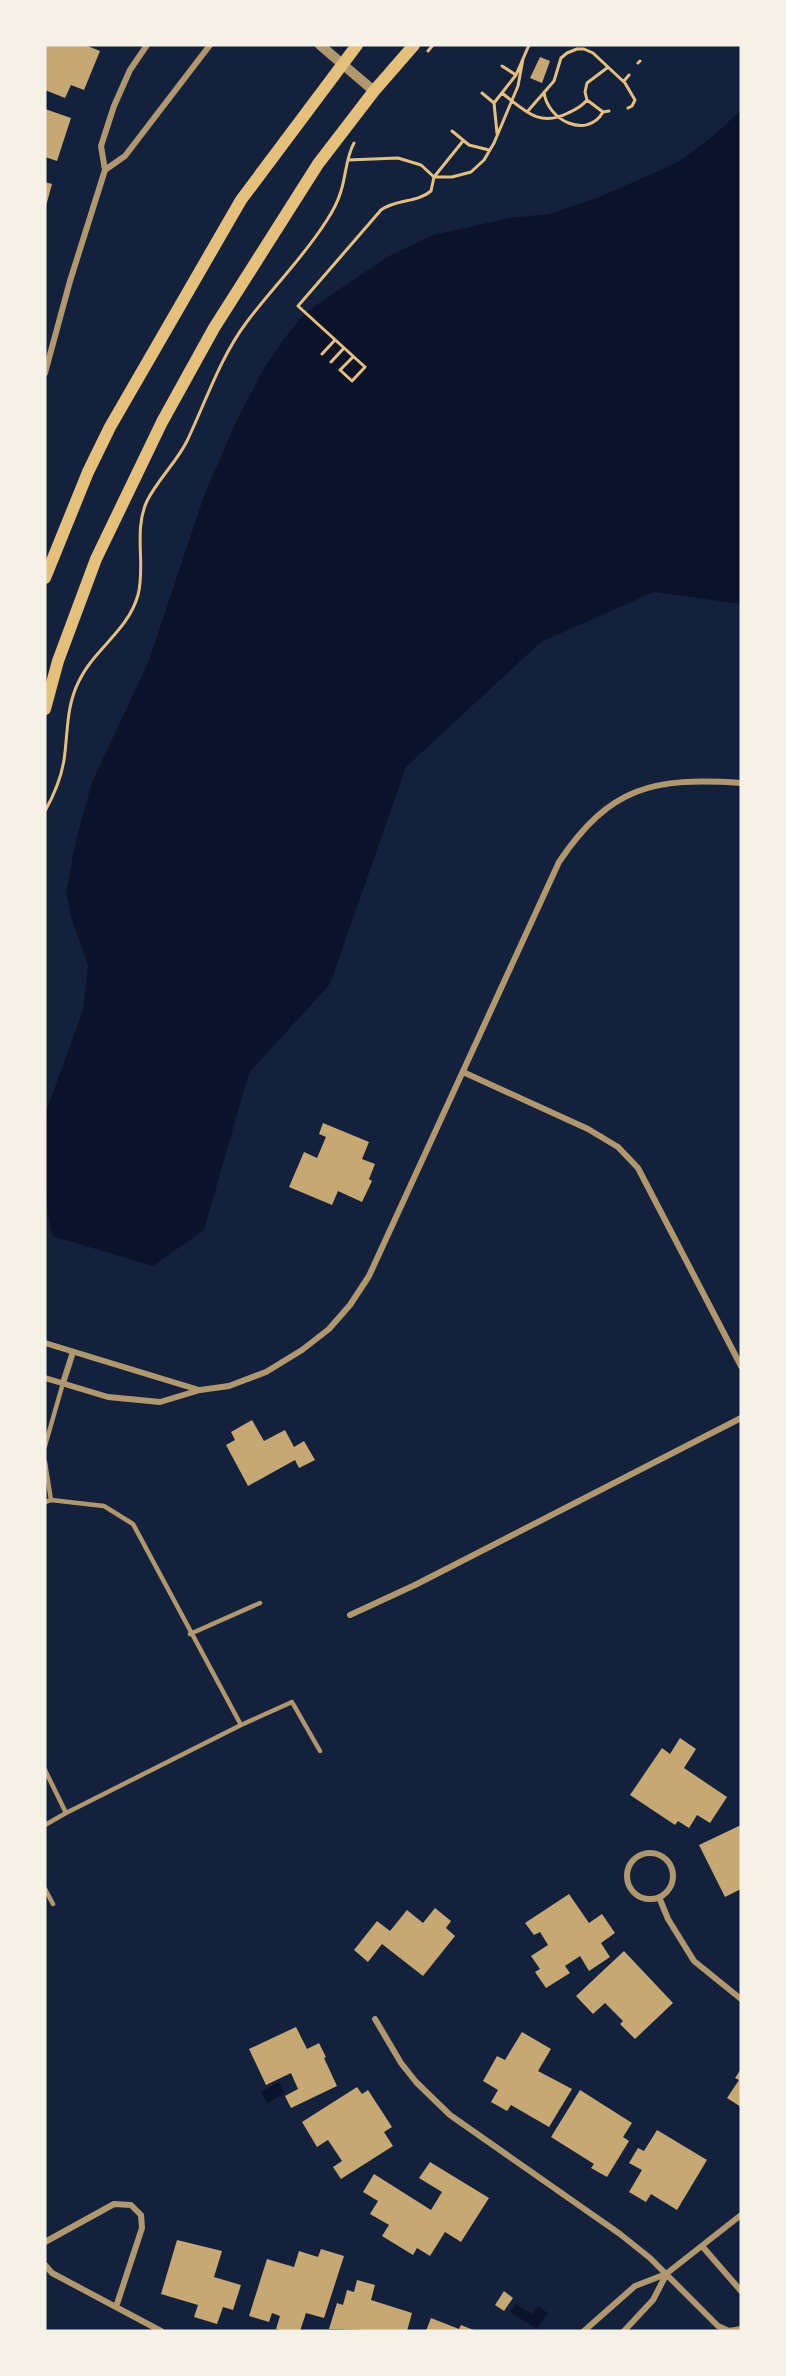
<svg xmlns="http://www.w3.org/2000/svg" width="786" height="2376" viewBox="0 0 786 2376" font-family="Rubik,sans-serif">
  <rect width="100%" height="100%" fill="#14213d"/>
  <path fill="#0b132b" d="M741,110V604L654,592L541,642L406,767L330,984L249,1073L204,1230L153,1266L52,1236C44,1195 41,1151 47,1109L83,1010L88,965L71,917L66,892L76,840L92,782L148,663L205,493L235,424L263,370L283,340L300,319L316,305L389,256L433,235L510,218L549,214L602,196L678,162L711,138Z
    M279,2082L285,2093L267,2103L261,2092Z
    M516,2304L532,2314L538,2306L548,2313L537,2329L510,2312Z"/>
  <path fill="#c6a872" d="M46,45H85L100,51L84,90L71,85L65,98L45,90Z
    M540,57L550,61L542,83L530,78Z
    M45,109L71,118L57,161L45,157Z
    M45,182L52,184L46,206H45Z
    M323,1123L369,1142L362,1159L375,1164L369,1179L372,1181L362,1202L338,1191L332,1205L289,1187L304,1152L317,1158L326,1137L319,1134Z
    M252,1420L264,1441L285,1430L294,1447L304,1441L315,1460L299,1468L295,1460L248,1486L226,1445L235,1440L231,1432Z
    M680,1738L696,1749L684,1768L727,1797L710,1823L697,1815L689,1828L678,1821L675,1825L630,1795L662,1748L670,1754Z
    M741,1825V1889L725,1897L699,1845Z
    M569,1894L589,1923L602,1914L615,1933L601,1943L610,1957L589,1971L580,1956L565,1966L570,1973L546,1988L535,1972L540,1969L531,1956L548,1945L540,1932L534,1935L525,1923Z
    M435,1908L451,1921L446,1928L455,1936L423,1976L382,1944L368,1962L354,1950L377,1921L390,1931L407,1910L423,1923Z
    M624,1951L673,2003L635,2039L620,2024L623,2021L605,2003L593,2014L576,1996Z
    M296,2027L307,2049L319,2043L326,2057L324,2058L337,2086L291,2108L285,2096L298,2089L291,2073L266,2085L249,2049Z
    M522,2032L551,2049L538,2071L572,2089L549,2127L511,2105L507,2111L491,2102L498,2090L483,2081L497,2056L505,2060Z
    M741,2069V2107L727,2098L739,2080L735,2078Z
    M357,2087L362,2094L368,2090L392,2127L384,2132L393,2146L341,2179L333,2167L342,2161L328,2140L317,2147L302,2122Z
    M580,2090L632,2123L623,2137L629,2141L607,2177L591,2168L594,2164L551,2137Z
    M657,2130L707,2160L677,2210L651,2194L646,2202L629,2192L642,2170L629,2163L638,2148L644,2151Z
    M430,2162L489,2198L461,2242L445,2232L430,2256L417,2248L413,2255L382,2236L389,2225L370,2214L378,2201L363,2192L374,2174L431,2210L442,2192L419,2178Z
    M177,2240L222,2251L214,2277L241,2285L233,2310L223,2307L217,2324L194,2317L198,2305L161,2294Z
    M321,2249L344,2256L324,2318L306,2313L300,2331H283L276,2329L280,2316L272,2313L269,2322L249,2316L267,2259L294,2267L299,2251L318,2257Z
    M357,2280L375,2285L371,2300L412,2313L407,2331L329,2329L337,2303L343,2305L347,2290L354,2292Z
    M504,2291L513,2298L504,2311L495,2305Z
    M431,2318L459,2329L461,2325L476,2331H426Z"/>
  <g fill="none" stroke-linecap="round" stroke-linejoin="round">
    <path stroke="#e5c07b" stroke-width="3" d="M428,51L433,45
      M638,63L640,61
      M502,66L516,75
      M607,68L587,83L585,92L587,100L603,112L609,111
      M624,81L629,75
      M544,92C547,120 587,140 603,112
      M482,93L494,103L497,133
      M502,93C524,110 539,128 568,113C575,110 582,106 587,100
      M494,103L516,75L529,45
      M527,112L554,81L561,58L567,53L577,49H584L593,53L625,83L635,100L632,106L628,108
      M452,131L469,145L489,150
      M348,160L398,158L421,165L434,177H452L471,172L484,160L494,143L518,86L523,59
      M322,354L335,340
      M353,357L340,370L352,381L365,367C342,346 320,326 298,306L381,210C396,199 417,203 431,191L434,177L463,141
      M331,362L344,348
      M45,811C54,795 61,779 64,760C68,733 66,706 79,681C94,649 128,631 138,595C146,565 133,531 147,501C158,479 176,463 187,441C206,401 220,358 246,323C272,288 304,257 327,220C333,211 338,201 341,191C346,176 346,157 354,143"/>
    <path stroke="#b1986c" stroke-width="4.5" d="M45,1446L63,1383
      M45,1462L51,1500L45,1502
      M190,1634L260,1603
      M241,1725L292,1702L320,1751
      M45,1770L66,1813L241,1725L133,1524L104,1506L51,1500
      M45,1825L66,1813
      M45,1889L53,1904"/>
    <path stroke="#b1986c" stroke-width="6" d="M105,170L125,156L210,45
      M45,373L70,281L105,170L101,146L114,106L130,70L147,45
      M463,1072L588,1129L618,1147L638,1168L741,1366
      M45,1343L199,1390
      M45,1378L108,1397L160,1402L200,1390L229,1386L266,1372L302,1350L329,1329L350,1305L369,1276L559,862C610,786 654,777 741,783
      M63,1383L73,1352
      M350,1615L415,1585L741,1418
      M627 1876a23 23 0 1 1 46 0a23 23 0 1 1-46 0Z
      M659,1897L668,1919L694,1961L741,1999
      M375,2019L401,2063L416,2082L450,2115L620,2234L650,2258L718,2326L729,2331L741,2329
      M45,2242L114,2204L131,2205L141,2215L142,2228L116,2307
      M702,2246L741,2291
      M45,2265L52,2273L161,2331
      M584,2331L635,2286L666,2274L741,2215
      M624,2331L653,2300L666,2275"/>
    <path stroke="#b1986c" stroke-width="10" d="M320,45L374,91"/>
    <path stroke="#e5c07b" stroke-width="12" d="M45,578L88,472L110,427L241,200L357,45
      M45,709L58,661L96,559L162,422L214,328L318,164L374,91L414,45"/>
  </g>
  <rect width="786" height="2376" fill="none" stroke="#f6f1e7" stroke-width="93"/>
</svg>
